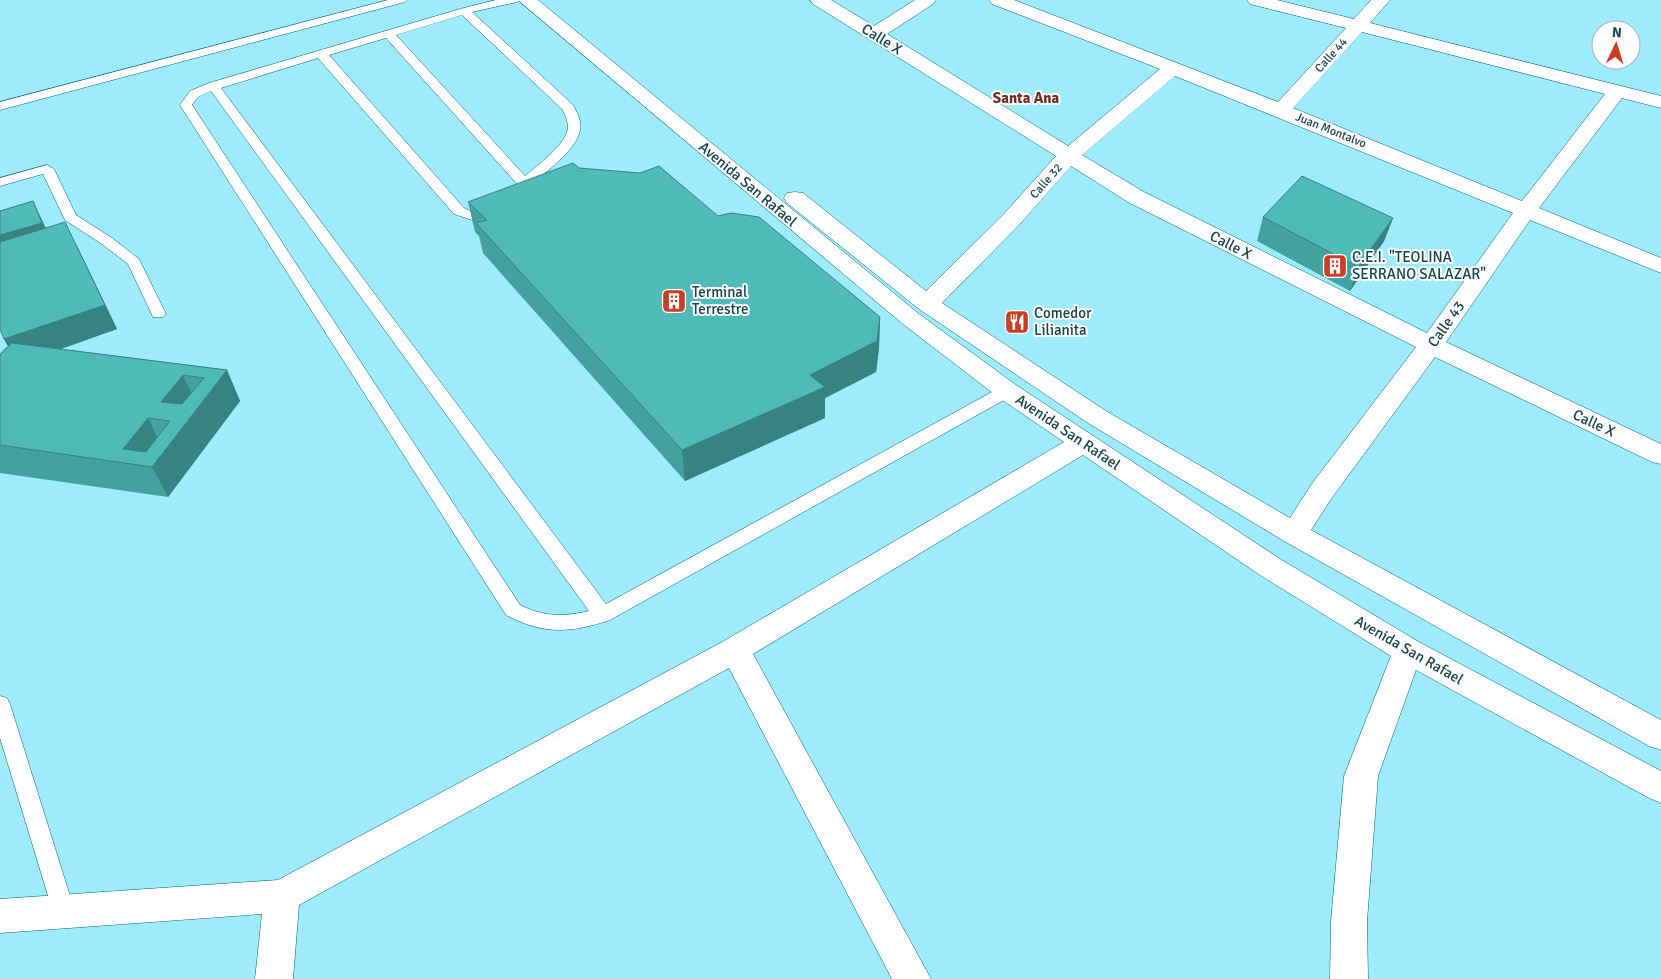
<svg xmlns="http://www.w3.org/2000/svg" width="1661" height="979" viewBox="0 0 1661 979" font-family="Signika,sans-serif">
  <rect width="100%" height="100%" fill="#9debfd"/>
  <g fill="none" stroke-linecap="round" stroke-linejoin="round">
    <defs>
      <path id="service" d="M388,0H407L405,2L0,110V102Z
        M496,0H519L517,2L472,12L572,104C577,111 582,122 580,130C577,150 545,172 531,185L534,196L529,206H519L517,203L520,196L518,185L386,38L329,55L464,208L475,213H498L500,216L498,219L475,221L454,214L318,58L221,88L606,604L1001,387L1007,386L1013,387L1015,391L1013,395L610,620C571,633 543,635 506,615L180,105L190,91L209,83L460,9ZM462,15L562,109C565,114 568,121 568,127C567,144 537,166 525,176L396,35ZM211,91L589,611C563,617 544,617 520,605L192,105L198,97Z
        M47,165L54,169L76,215L112,238L139,259L166,314L163,317H153L128,264L102,244L65,220L43,174L0,186V178Z
        M0,696L7,698L10,704L75,912L72,920L64,923L56,920L53,912L0,738Z"/>
      <path id="minor" d="M518,0H538L919,314L1016,385L1280,559L1419,642L1661,771V803L1649,798L1416,670L1378,776L1367,921L1368,979H1330L1331,921L1344,776L1391,656L1260,575L1083,455L753,654L931,979H892L729,668L299,905L293,979H255L262,914L0,933V899L278,880L724,641L1064,442L998,397L903,324Z
        M810,0H831L874,26L915,0H936L933,4L887,34L1068,146L1160,69L992,4L989,0H1014L1278,102L1346,28L1250,4L1247,0H1277L1354,19L1371,0H1390L1370,23L1661,96V108L1622,98L1539,208L1661,258V273L1530,220L1446,342L1661,444V464L1652,462L1435,357L1331,499L1311,530L1661,720V750L1649,746L1284,541L1088,423L919,309L787,203L784,198L787,193L795,192L803,193L926,291L1003,215L1056,156L813,4ZM1362,32L1605,94L1522,201L1293,108ZM1175,76L1513,213L1427,333L1144,192L1082,155ZM1071,166L1128,202L1416,347L1311,485L1290,518L1106,411L942,303L1019,225Z"/>
    </defs>
    <use href="#service" stroke="#006271" stroke-width="1"/>
    <use href="#minor" stroke="#006271" stroke-width="1"/>
    <use href="#service" fill="#fff" fill-rule="evenodd"/>
    <use href="#minor" fill="#fff" fill-rule="evenodd"/>
  </g>
  <path fill="#43a19f" d="M579,168L718,216L880,317L879,348L876,372L825,398V418L685,481L483,253L479,236L475,232L468,202Z
    M1263,217L1393,218L1384,241L1350,291L1257,241Z
    M41,218L46,228L77,246L117,329L61,349L227,370L240,401L168,497L0,473V354L8,346L4,339Z"/>
  <path fill="#378382" d="M33,201L41,218L50,240L0,255V235Z
    M1393,218L1384,241L1350,291L1358,267Z
    M77,246L117,329L18,364L4,339Z
    M880,317L879,348L876,372L825,398V418L685,481L682,450L810,375Z
    M227,370L240,401L168,497L152,467Z
    M183,375L197,406L176,432L161,402Z
    M148,418L163,449L131,464L123,449Z"/>
  <path fill="#4ebbb9" stroke="#378382" fill-rule="evenodd" d="M573,163L579,168L640,173L659,166L718,216L731,213L759,217L880,317L877,341L810,375L825,387L682,450L476,223L487,220L468,202Z
    M1302,176L1393,218L1358,267L1263,217Z
    M33,201L42,223L0,235V211Z
    M65,222L105,305L4,339L0,329V242Z
    M12,343L227,370L152,467L0,445V354ZM183,375L204,378L182,404L161,402ZM148,418L170,421L146,452L123,449Z"/>
  <defs>
    <symbol id="building-square" viewBox="-11 -11 22 22"><rect x="-9" y="-9" width="18" height="18" rx="4" fill="#ca3f23" stroke="#fefefe"/><path d="M-4-6H4V6H1V3H-1V6H-4ZM-2.5-4.3h1.7v1.8h-1.7ZM.8-4.3h1.7v1.8H.8ZM-2.5-1h1.7V.8h-1.7ZM.8-1h1.7V.8H.8Z" fill="#fff"/></symbol>
    <symbol id="restaurant-square" viewBox="-11 -11 22 22"><rect x="-9" y="-9" width="18" height="18" rx="4" fill="#ca3f23" stroke="#fefefe"/><path d="M-5-6h1v4h1v-4h1v4h1v-4h1v5L-1.5 .5V6h-2V.5L-5-1ZM5-6V6H3V1.5H1.5Q1.5-4 5-6Z" fill="#fff"/></symbol>
  </defs>
  <g fill-rule="evenodd">
    <use href="#building-square" x="1321" y="252" width="28" height="28"/>
    <use href="#building-square" x="660" y="287" width="28" height="28"/>
    <use href="#restaurant-square" x="1003" y="308" width="28" height="28"/>
  </g>
  <g text-anchor="middle" stroke-width="4" stroke-linejoin="round" paint-order="stroke">
    <g font-size="12" fill="#16424b" stroke="#fefefe">
      <text transform="translate(1331 55) rotate(-48)" y="4">Calle 44</text>
      <text transform="translate(1331 130) rotate(22)" y="4">Juan Montalvo</text>
      <text transform="translate(1046 181) rotate(-49)" y="4">Calle 32</text>
    </g>
    <g font-size="15" fill="#16424b" stroke="#fefefe">
      <text transform="translate(882 39) rotate(32)" y="5">Calle X</text>
      <text transform="translate(748 184) rotate(40)" y="5">Avenida San Rafael</text>
      <text transform="translate(1231 245) rotate(27)" y="5">Calle X</text>
      <text transform="translate(1446 324) rotate(-55)" y="5">Calle 43</text>
      <text transform="translate(1594 423) rotate(25)" y="5">Calle X</text>
      <text transform="translate(1068 432) rotate(34)" y="5">Avenida San Rafael</text>
      <text transform="translate(1409 650) rotate(30)" y="5">Avenida San Rafael</text>
    </g>
    <g font-size="15" font-weight="bold" fill="#702c1e" stroke="#fefefe">
      <text x="1026" y="103">Santa Ana</text>
    </g>
    <g font-size="15" fill="#16424b" stroke="#fefefe" text-anchor="start">
      <text x="1352" y="262">C.E.I. "TEOLINA<tspan x="1352" dy="17">SERRANO SALAZAR"</tspan></text>
      <text x="692" y="297">Terminal<tspan x="692" dy="17">Terrestre</tspan></text>
      <text x="1034" y="318">Comedor<tspan x="1034" dy="17">Lilianita</tspan></text>
    </g>
  </g>
  <g transform="translate(1616 45) rotate(4)"><circle r="24" fill="#fefefe" stroke="#a1b3b6"/>
  <path d="M0-4L9 19L0 12L-9 19Z" fill="#ca3f23"/>
  <text y="-8" font-size="14" font-weight="bold" text-anchor="middle" fill="#16424b">N</text>
  </g>
</svg>
